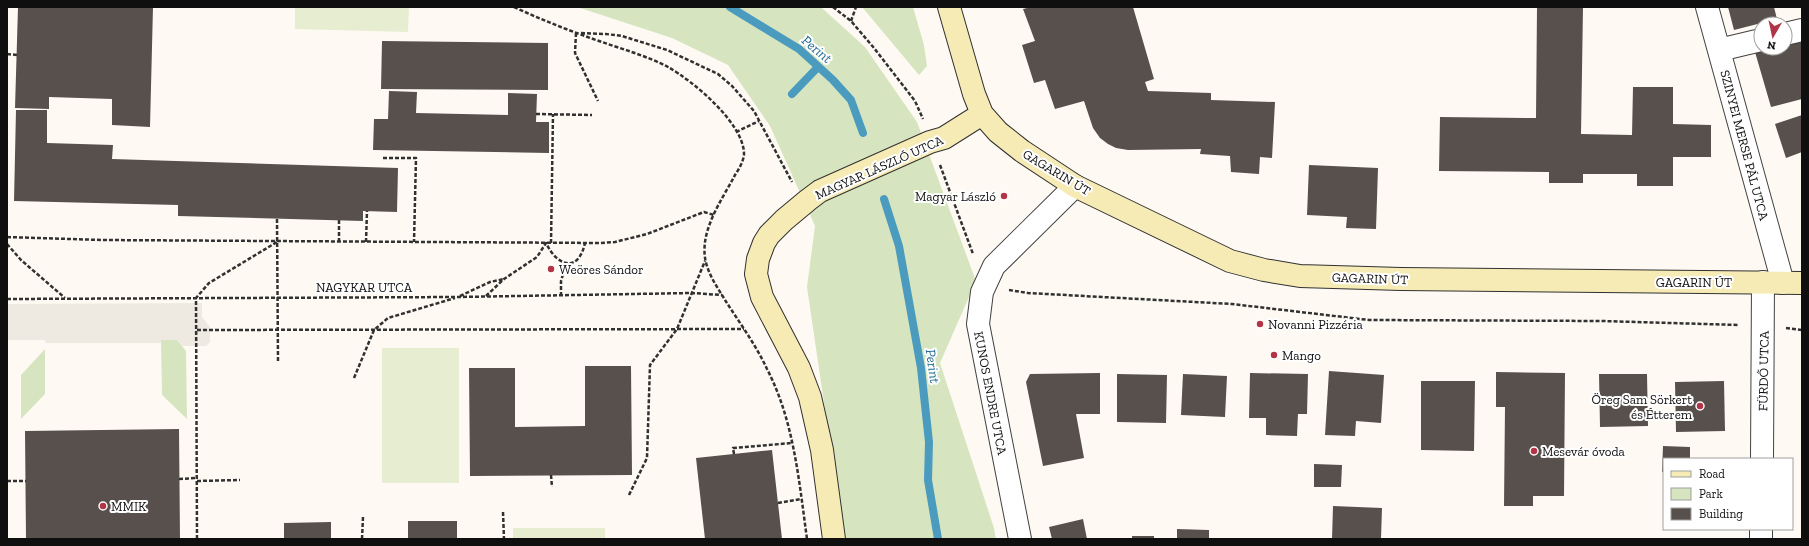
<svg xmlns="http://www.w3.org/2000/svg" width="1809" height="546" viewBox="0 0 1809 546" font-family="'Zilla Slab',serif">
  <rect width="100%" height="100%" fill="#fefaf3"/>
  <path fill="#d6e5bf" d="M577,7H821L865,47L917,122L976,281L940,363L994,528L996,539H844L807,287L815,226L770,126L728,65L672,38Z
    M862,7H913L924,45L927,66L919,75Z
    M161,340H177L186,351L187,419L162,395Z
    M45,349V394L21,419V375Z"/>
  <path fill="#e6edd0" d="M295,7H409L408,32L295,29Z
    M382,348H459V483H382Z
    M513,528H605V539H513Z"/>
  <path fill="#eeeae1" d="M202,303V317L210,327V342L206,346H182L177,340H161V343H46L45,340H7V304Z"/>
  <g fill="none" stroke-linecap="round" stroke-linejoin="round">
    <path stroke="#4b9bbf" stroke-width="8" d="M730,7L799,49L833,80L851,100L863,133
      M792,94L818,67
      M884,199L899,246L921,368L929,442L928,480L938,539"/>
  </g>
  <path fill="#57504d" d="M18,7H153L150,127L112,125V99L49,97V109L15,108Z
    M1031,7H1133L1154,79L1145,82L1148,91L1211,93V100L1275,102L1272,158L1260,157L1259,174L1231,172L1230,156L1200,154L1201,149L1128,150L1116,148L1108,144L1100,138L1093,128L1084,101L1055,109L1045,80L1034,83L1022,45L1035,41L1023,9Z
    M1537,7H1583L1581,134L1632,135L1633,87H1673V124L1711,125V157H1673V186H1637V174H1583V183H1549V172L1439,171L1440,117L1536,118Z
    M1728,7H1774L1777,19L1734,30Z
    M1802,40V99L1771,107L1755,52L1772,48H1785V44Z
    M382,41L548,43V90L381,89Z
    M389,91L417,92L416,113L508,115V93L537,94L536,122H549V153L373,150L374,119H388Z
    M16,110H47V143L113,145L112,159L398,168L397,212L363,211V221L178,216V205L14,201Z
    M1802,115V152L1786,158L1775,124Z
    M1309,165L1378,168L1376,229L1346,228L1347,217L1307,215Z
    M585,366H631L632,475L470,476L469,368H515V427L585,426Z
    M1329,371L1384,375L1381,423L1356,421L1355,436L1325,435Z
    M1496,372L1565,373L1564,496H1533V506H1504L1505,407H1496Z
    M1100,373V414H1076L1084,458L1043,466L1026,382L1030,374Z
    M1250,373L1308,374L1307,414H1298L1297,436L1266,435V418H1249Z
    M1117,374L1167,375L1166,423L1117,422Z
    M1183,374L1227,376L1225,417L1181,415Z
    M1599,374H1647L1648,426L1600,427Z
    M1421,381H1475L1474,451L1421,450Z
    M1724,381L1725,431L1676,432L1675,382Z
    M179,429L180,539H26L25,431Z
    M1663,446L1690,447V459H1664V472H1662Z
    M772,450L782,539H705L696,458Z
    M1314,464L1342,465L1341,487H1314Z
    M1333,506L1382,508L1381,539H1332Z
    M1083,519L1087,539H1052L1049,527Z
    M408,521H457V539H408Z
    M331,522V539H284V523Z
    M1177,529L1209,530V539H1177Z
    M1132,536H1154V539H1132Z"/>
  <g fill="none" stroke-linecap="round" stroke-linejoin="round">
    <defs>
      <path id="street" d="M1707,7L1783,283
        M1785,34L1802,30
        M1719,50L1761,40
        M1762,459L1763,282
        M1020,539L978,324L982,292L994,266L1075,186
        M1761,539V529"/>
      <path id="secondary" d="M949,7L974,94L982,114L998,132L1022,151L1075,186L1230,261L1264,270L1300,276L1401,279L1802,283
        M834,539L822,450L810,397L799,368L762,297L756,274L758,259L764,243L769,235L784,220L808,200L820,191L930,142L944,138L982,114"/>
    </defs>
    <use href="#street" stroke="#424242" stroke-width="24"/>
    <use href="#secondary" stroke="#313131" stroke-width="24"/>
    <path stroke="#313131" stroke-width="2.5" stroke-dasharray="4 2" stroke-linecap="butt" d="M514,7C542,20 570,31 599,41C622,49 647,56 668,67C693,81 745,124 744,155C743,162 739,169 735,175C721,202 695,236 708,269C712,280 719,290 725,300C739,322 756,345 767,369C794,421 799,481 807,539
      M833,7L851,21L874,48L915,101L923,119
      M851,21L856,7
      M576,33L575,53L598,101
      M581,33L606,34L622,36L667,50L718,74L732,86L754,111L792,182
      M7,54L17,55
      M536,114L592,115
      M736,132L759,121
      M383,158H416L414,242
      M940,165L973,254
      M277,219L278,361
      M7,237L102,240L599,243L615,242L647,234L704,212L714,215
      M339,242V220
      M366,242L367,211
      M551,243L553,114
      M7,244L21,260L65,298
      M1009,290L1028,293L1232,304L1369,320L1602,321L1739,325
      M460,296L490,282L504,279
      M486,296L504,279L537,257L546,243C557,266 578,274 585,243
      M561,296V281L566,264
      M7,299L458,297L692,293L722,295
      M1786,328L1802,330
      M197,330L744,329
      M354,378L374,330L388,318L455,298
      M734,454L733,448L792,443
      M551,475L552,487
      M179,479L197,478
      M7,481H26
      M197,481L240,480
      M629,495L647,458L650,365L677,329L705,261
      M778,503L801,499
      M503,512L504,539
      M197,539L196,298L209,283L277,242
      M362,539L363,517"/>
    <use href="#street" stroke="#fff" stroke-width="22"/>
    <use href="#secondary" stroke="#f6eab5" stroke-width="22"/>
  </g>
  <g fill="#b13546" stroke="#fff" stroke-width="1.5">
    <circle cx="1004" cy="196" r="4"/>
    <circle cx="551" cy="269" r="4"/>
    <circle cx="1260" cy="324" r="4"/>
    <circle cx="1274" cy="355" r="4"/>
    <circle cx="1700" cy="406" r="4"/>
    <circle cx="1534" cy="451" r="4"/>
    <circle cx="103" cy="506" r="4"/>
  </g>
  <g text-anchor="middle" stroke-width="4" stroke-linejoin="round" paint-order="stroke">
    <g font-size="13" fill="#0f0f0f" stroke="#fff">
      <text transform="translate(1745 145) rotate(75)" y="5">SZINYEI MERSE PÁL UTCA</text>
      <text transform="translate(879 167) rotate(-24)" y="5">MAGYAR LÁSZLÓ UTCA</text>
      <text transform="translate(1057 172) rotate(31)" y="5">GAGARIN ÚT</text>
      <text transform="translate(1370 278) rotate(2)" y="5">GAGARIN ÚT</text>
      <text x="1694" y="287">GAGARIN ÚT</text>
      <text x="364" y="292">NAGYKAR UTCA</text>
      <text transform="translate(1763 371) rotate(-89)" y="5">FÜRDŐ UTCA</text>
      <text transform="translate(991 393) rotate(79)" y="5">KUNOS ENDRE UTCA</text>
    </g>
    <g font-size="13" fill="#0f0f0f" stroke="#fff" text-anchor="start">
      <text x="996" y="201" text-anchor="end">Magyar László</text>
      <text x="559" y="274">Weöres Sándor</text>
      <text x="1268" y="329">Novanni Pizzéria</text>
      <text x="1282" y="360">Mango</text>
      <text x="1692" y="404" text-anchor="end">Öreg Sam Sörkert<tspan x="1692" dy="15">és Étterem</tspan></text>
      <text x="1542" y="456">Mesevár óvoda</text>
      <text x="111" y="511">MMIK</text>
    </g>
    <g font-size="14" font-style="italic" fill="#256d94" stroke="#fff">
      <text transform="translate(817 49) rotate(40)" y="5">Perint</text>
      <text transform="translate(933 366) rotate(82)" y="5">Perint</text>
    </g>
  </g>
  <rect width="1809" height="546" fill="none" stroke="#0f0f0f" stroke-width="16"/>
  <rect x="1663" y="458" width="130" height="72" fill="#ffffff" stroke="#9f9f9f"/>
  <rect x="1671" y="471" width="20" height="6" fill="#f6eab5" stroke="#9f9f9f"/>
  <text x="1699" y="478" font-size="12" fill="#0f0f0f">Road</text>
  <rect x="1671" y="488" width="20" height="12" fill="#d6e5bf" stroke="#9f9f9f"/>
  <text x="1699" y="498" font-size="12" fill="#0f0f0f">Park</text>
  <rect x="1671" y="508" width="20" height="12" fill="#57504d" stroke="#9f9f9f"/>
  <text x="1699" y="518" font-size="12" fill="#0f0f0f">Building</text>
  <g transform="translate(1773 36) rotate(189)"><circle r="19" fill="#ffffff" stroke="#9f9f9f"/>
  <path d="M0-3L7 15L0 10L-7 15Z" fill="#b13546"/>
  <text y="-6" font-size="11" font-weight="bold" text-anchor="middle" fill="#0f0f0f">N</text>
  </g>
</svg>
